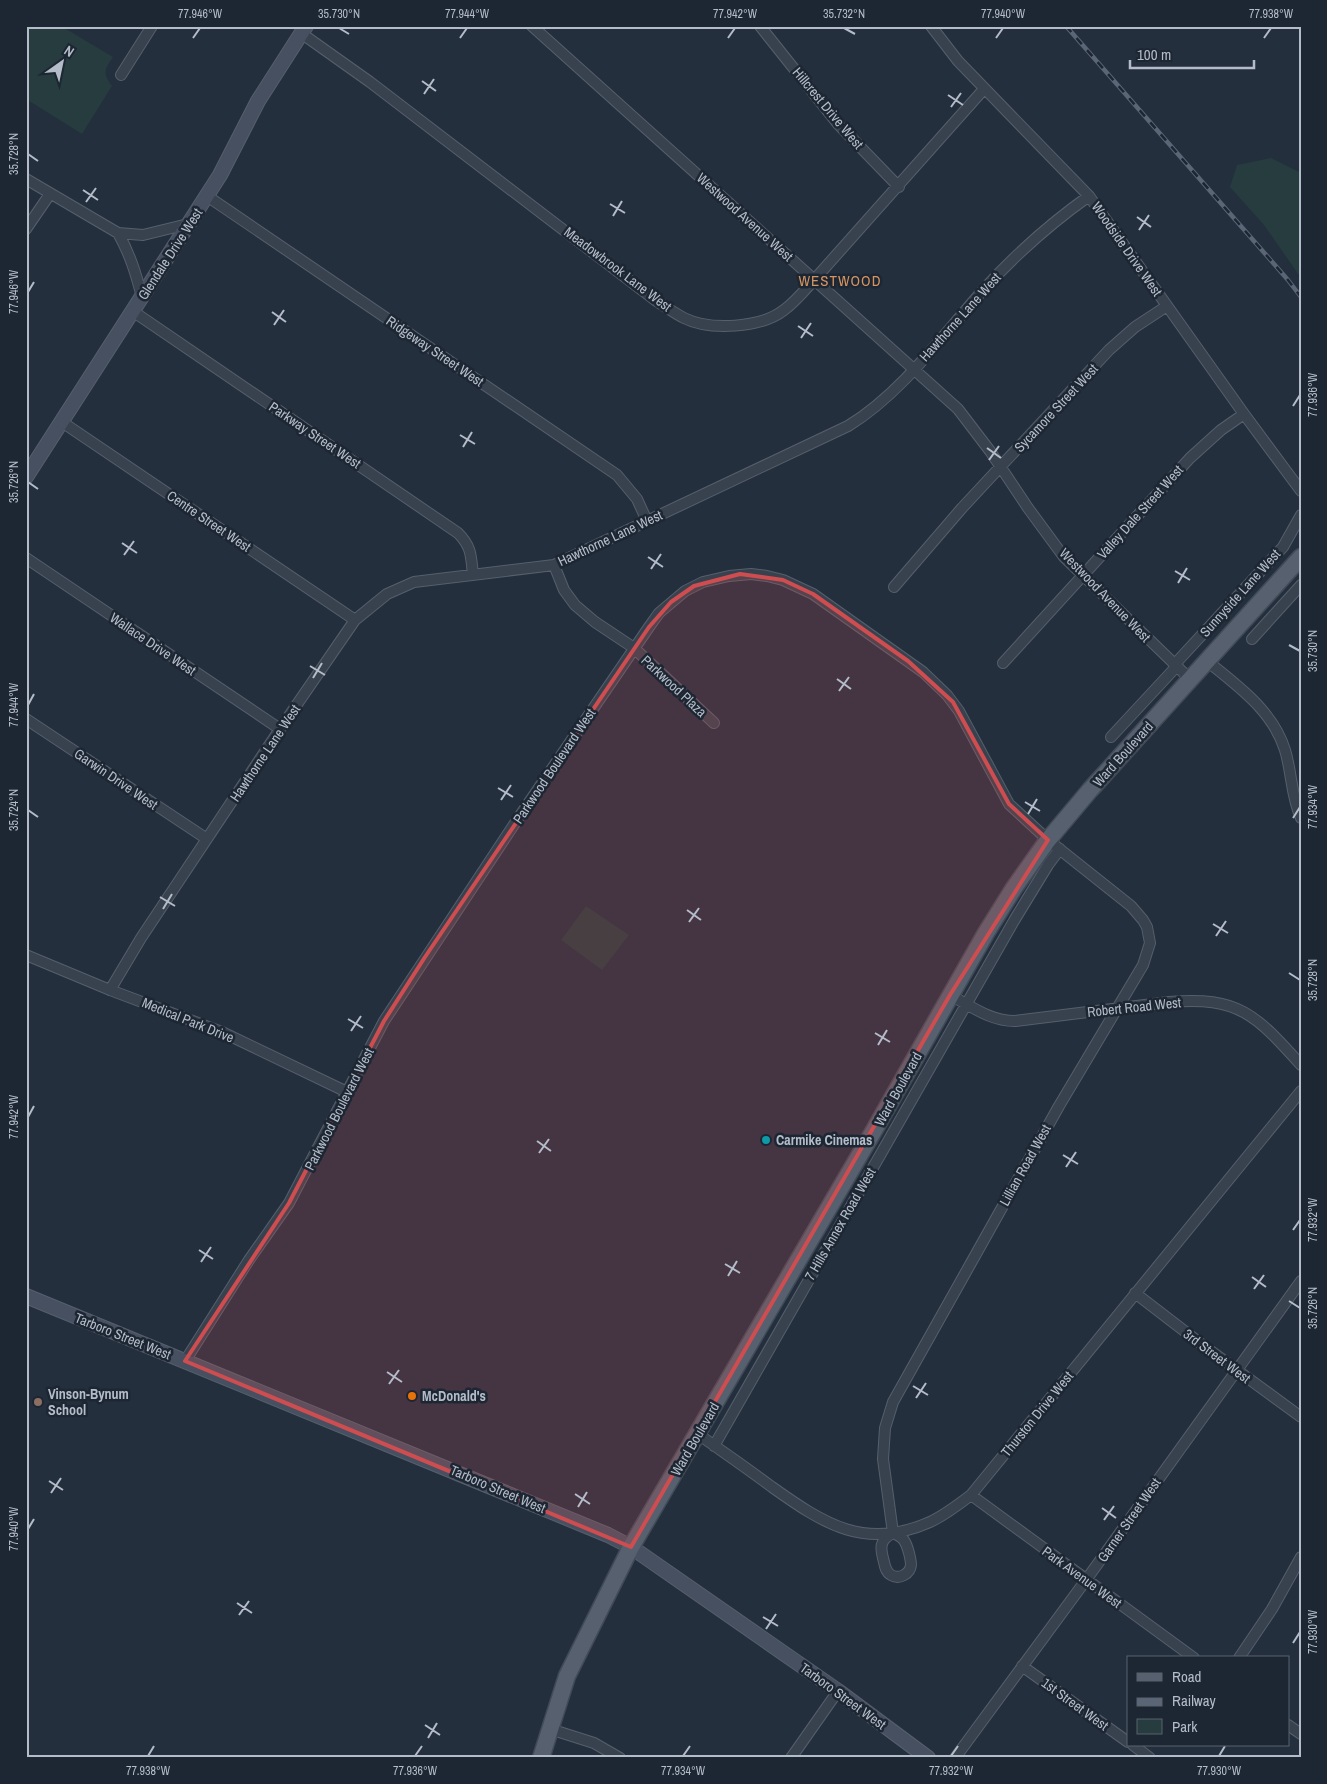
<svg xmlns="http://www.w3.org/2000/svg" width="1327" height="1784" viewBox="0 0 1327 1784" font-family="'Archivo Narrow',sans-serif">
  <rect width="100%" height="100%" fill="#242f3e"/>
  <path fill="#263c3f" d="M26,26H61L113,57C105,69 102,73 112,86L82,134L26,99Z
    M1271,158L1301,173V278L1264,225L1230,187L1237,165Z
    M586,906L629,935L602,970L561,940Z"/>
  <g fill="none" stroke-linecap="round" stroke-linejoin="round">
    <defs>
      <path id="street" d="M532,26L958,409L990,451L1028,508L1064,557L1191,680
        M760,26L838,124L899,187
        M931,26L958,61L1089,196L1244,414L1301,491
        M301,33L370,82L655,300C665,306 674,313 684,318C710,331 761,328 784,310C795,302 805,290 814,280L984,89
        M121,75L152,26
        M26,179L118,233L143,235L188,224
        M207,196L617,475L637,499L647,521
        M26,229L50,194
        M118,233C130,254 136,274 142,297
        M134,312L458,533C472,547 471,557 473,575
        M62,422L355,620
        M26,558L280,729
        M554,565L564,590L575,605L595,622L634,648L714,723
        M894,587L962,508L1109,350L1135,327L1167,306
        M1252,639L1301,585
        M1207,661C1238,686 1273,711 1285,750C1292,773 1291,796 1301,818
        M1003,663L1190,458L1221,430L1244,414
        M1174,665L1283,547L1301,515
        M26,719L207,839
        M1111,737L1176,667
        M26,955L110,990L222,1032L347,1092
        M110,990L141,938L280,729L355,620L387,594L414,582L554,565L848,426C901,394 943,335 984,289C1016,254 1051,223 1089,196
        M950,995C971,1006 990,1021 1015,1021L1169,1002C1239,996 1256,1015 1301,1065
        M1135,1293L1200,1343L1301,1417
        M185,1361L249,1260L289,1203L384,1021L521,814L649,627L659,613L685,591L703,582L729,576L751,574L767,576L783,580L813,594L923,672L947,695L959,711L1009,804L1048,840L1131,906L1143,920L1147,927L1150,943L1143,965L1059,1106L893,1402L885,1428L883,1459L893,1533
        M698,1434C723,1452 748,1469 772,1487C824,1524 865,1551 930,1522C945,1515 958,1505 971,1495L1301,1091
        M714,1446L1015,919L1048,865L1060,849
        M971,1495L1194,1658
        M893,1533C904,1537 906,1542 909,1553C910,1557 911,1561 911,1565C910,1574 899,1580 891,1575C886,1572 885,1567 884,1562C880,1548 879,1540 893,1533Z
        M1239,1658L1272,1609L1301,1557
        M1022,1666L1128,1742
        M1288,1725L1301,1734
        M550,1729L594,1743L620,1758
        M1133,1745L1150,1758
        M791,1758L838,1691
        M955,1758L1086,1580L1301,1281"/>
      <path id="secondary" d="M26,477L220,175L258,101L306,26
        M26,1296L608,1535L631,1547L838,1691L928,1758"/>
      <path id="primary" d="M541,1758L567,1676L631,1547L872,1134L986,933L1014,888L1048,840L1090,790L1301,557"/>
    </defs>
    <use href="#street" stroke="#565f6c" stroke-width="12"/>
    <use href="#secondary" stroke="#565f6c" stroke-width="16"/>
    <use href="#primary" stroke="#414a57" stroke-width="19"/>
    <use href="#street" stroke="#38414e" stroke-width="10"/>
    <use href="#secondary" stroke="#465061" stroke-width="14"/>
    <use href="#primary" stroke="#56606e" stroke-width="16"/>
    <defs>
      <path id="rail" d="M1066,26L1288,280L1301,297"/>
    </defs>
    <use href="#rail" stroke="#5a6575" stroke-width="4.5"/>
    <use href="#rail" stroke="#1d2633" stroke-width="2.5" stroke-dasharray="8" stroke-linecap="butt"/>
  </g>
  <path fill="#ce4d50" fill-opacity="0.2" stroke="#ce4d50" stroke-width="4" stroke-linejoin="round" d="M740,574L783,580L813,594L908,661L953,702L1009,804L1048,840L950,995L631,1547L185,1361L289,1203L384,1021L425,957L649,627L671,602L694,586Z"/>
  <path fill="none" stroke="#b4bcc9" stroke-width="2" d="M339,28L349,34M844,28L855,34M193,38L200,28M460,38L467,28M728,38L735,28M996,38L1003,28M1264,38L1271,28M422,81L436,91M424,94L434,79M948,95L963,105M951,107L961,93M28,154L38,161M83,190L98,200M86,202L96,188M610,204L625,213M613,216L622,201M1137,217L1151,227M1139,230L1149,215M28,292L34,282M272,312L286,322M274,325L284,310M798,326L813,336M801,338L811,323M1293,406L1300,395M460,435L475,444M463,447L472,432M987,448L1001,458M989,460L999,446M28,482L38,489M122,543L137,553M124,555L134,541M648,557L663,567M651,569L661,554M1175,571L1190,580M1178,583L1187,568M1289,645L1300,651M310,666L325,675M313,678L322,663M837,679L851,689M839,691L849,677M28,705L34,694M498,788L513,797M501,800L511,785M1025,802L1040,811M28,810L38,817M1028,814L1037,799M1293,818L1300,807M160,897L175,906M163,909L172,894M687,910L701,920M689,922L699,908M1213,924L1228,933M1216,936L1226,921M1289,973L1300,980M348,1019L363,1028M351,1031L361,1016M875,1033L890,1042M878,1045L887,1030M28,1117L34,1106M537,1141L551,1151M539,1153L549,1139M1063,1155L1078,1164M1066,1167L1076,1152M1293,1230L1300,1220M199,1250L213,1259M201,1262L211,1247M725,1264L740,1273M728,1276L737,1261M1252,1277L1266,1287M1254,1289L1264,1275M1289,1301L1300,1308M387,1372L402,1382M389,1384L399,1370M913,1386L928,1395M916,1398L926,1383M49,1481L63,1490M51,1493L61,1478M575,1494L590,1504M578,1507L587,1492M1102,1508L1116,1518M1104,1520L1114,1506M28,1529L34,1519M237,1603L252,1613M239,1615L249,1601M763,1617L778,1626M766,1629L776,1614M1293,1643L1300,1632M425,1725L440,1735M428,1738L437,1723M148,1756L154,1746M415,1756L422,1746M683,1756L690,1746M951,1756L958,1746M1219,1756L1225,1746"/>
  <circle fill="#0f9aa8" stroke="#1d2633" stroke-width="2" cx="766" cy="1140" r="5"/>
  <circle fill="#e8710a" stroke="#1d2633" stroke-width="2" cx="412" cy="1396" r="5"/>
  <circle fill="#8d6e63" stroke="#1d2633" stroke-width="2" cx="38" cy="1402" r="5"/>
  <g text-anchor="middle" stroke-width="5" stroke-linejoin="round" paint-order="stroke">
    <g font-size="14" fill="#b4bcc9" stroke="#1d2633">
      <text transform="translate(828 108) rotate(50)" y="5">Hillcrest Drive West</text>
      <text transform="translate(745 217) rotate(42)" y="5">Westwood Avenue West</text>
      <text transform="translate(1127 249) rotate(55)" y="5">Woodside Drive West</text>
      <text transform="translate(170 254) rotate(-57)" y="5">Glendale Drive West</text>
      <text transform="translate(618 269) rotate(37)" y="5">Meadowbrook Lane West</text>
      <text transform="translate(960 317) rotate(-48)" y="5">Hawthorne Lane West</text>
      <text transform="translate(435 351) rotate(34)" y="5">Ridgeway Street West</text>
      <text transform="translate(1056 408) rotate(-47)" y="5">Sycamore Street West</text>
      <text transform="translate(315 435) rotate(34)" y="5">Parkway Street West</text>
      <text transform="translate(1140 512) rotate(-48)" y="5">Valley Dale Street West</text>
      <text transform="translate(209 521) rotate(34)" y="5">Centre Street West</text>
      <text transform="translate(610 538) rotate(-25)" y="5">Hawthorne Lane West</text>
      <text transform="translate(1240 593) rotate(-48)" y="5">Sunnyside Lane West</text>
      <text transform="translate(1105 595) rotate(46)" y="5">Westwood Avenue West</text>
      <text transform="translate(153 644) rotate(34)" y="5">Wallace Drive West</text>
      <text transform="translate(674 686) rotate(43)" y="5">Parkwood Plaza</text>
      <text transform="translate(265 753) rotate(-56)" y="5">Hawthorne Lane West</text>
      <text transform="translate(1123 754) rotate(-48)" y="5">Ward Boulevard</text>
      <text transform="translate(554 766) rotate(-56)" y="5">Parkwood Boulevard West</text>
      <text transform="translate(116 779) rotate(34)" y="5">Garwin Drive West</text>
      <text transform="translate(1134 1007) rotate(-6)" y="5">Robert Road West</text>
      <text transform="translate(188 1020) rotate(22)" y="5">Medical Park Drive</text>
      <text transform="translate(898 1089) rotate(-61)" y="5">Ward Boulevard</text>
      <text transform="translate(339 1109) rotate(-63)" y="5">Parkwood Boulevard West</text>
      <text transform="translate(1025 1165) rotate(-61)" y="5">Lillian Road West</text>
      <text transform="translate(840 1224) rotate(-60)" y="5">7 Hills Annex Road West</text>
      <text transform="translate(123 1336) rotate(22)" y="5">Tarboro Street West</text>
      <text transform="translate(1217 1356) rotate(37)" y="5">3rd Street West</text>
      <text transform="translate(1037 1414) rotate(-51)" y="5">Thurston Drive West</text>
      <text transform="translate(695 1439) rotate(-60)" y="5">Ward Boulevard</text>
      <text transform="translate(498 1489) rotate(23)" y="5">Tarboro Street West</text>
      <text transform="translate(1129 1520) rotate(-55)" y="5">Garner Street West</text>
      <text transform="translate(1082 1577) rotate(36)" y="5">Park Avenue West</text>
      <text transform="translate(843 1696) rotate(36)" y="5">Tarboro Street West</text>
      <text transform="translate(1075 1704) rotate(36)" y="5">1st Street West</text>
    </g>
    <g font-size="14" font-weight="bold" fill="#b4bcc9" stroke="#1d2633" text-anchor="start">
      <text x="776" y="1145">Carmike Cinemas</text>
      <text x="48" y="1399">Vinson-Bynum<tspan x="48" dy="16">School</tspan></text>
      <text x="422" y="1401">McDonald's</text>
    </g>
    <g font-size="15" letter-spacing="1" fill="#d59563" stroke="#1d2633">
      <text x="840" y="286">WESTWOOD</text>
    </g>
  </g>
  <rect width="1327" height="1784" fill="none" stroke="#1d2633" stroke-width="55"/>
  <rect x="1127" y="1656" width="162" height="90" fill="#1d2633" stroke="#59626f"/>
  <rect x="1137" y="1673" width="25" height="8" fill="#56606e" stroke="#59626f"/>
  <text x="1172" y="1682" font-size="15" fill="#b4bcc9">Road</text>
  <rect x="1137" y="1698" width="25" height="8" fill="#5a6575" stroke="#59626f"/>
  <text x="1172" y="1706" font-size="15" fill="#b4bcc9">Railway</text>
  <rect x="1137" y="1719" width="25" height="15" fill="#263c3f" stroke="#59626f"/>
  <text x="1172" y="1732" font-size="15" fill="#b4bcc9">Park</text>
  <g transform="translate(62 62) rotate(33)" stroke="#1d2633" stroke-width="4" paint-order="stroke">
  <path d="M0-4L9 19L0 12L-9 19Z" fill="#b4bcc9"/>
  <text y="-8" font-size="14" font-weight="bold" text-anchor="middle" fill="#b4bcc9">N</text>
  </g>
  <path d="M1130 60v8h124v-8" fill="none" stroke="#b4bcc9" stroke-width="2.5"/>
  <text x="1137" y="60" font-size="15" fill="#b4bcc9" stroke="#1d2633" stroke-width="4" paint-order="stroke">100 m</text>
  <rect x="28" y="28" width="1272" height="1728" fill="none" stroke="#b4bcc9" stroke-width="2"/>
  <g font-size="12" text-anchor="middle" fill="#b4bcc9">
    <text x="200" y="18">77.946°W</text>
    <text x="339" y="18">35.730°N</text>
    <text x="467" y="18">77.944°W</text>
    <text x="735" y="18">77.942°W</text>
    <text x="844" y="18">35.732°N</text>
    <text x="1003" y="18">77.940°W</text>
    <text x="1271" y="18">77.938°W</text>
    <text transform="translate(14 154) rotate(-90)" y="4">35.728°N</text>
    <text transform="translate(14 292) rotate(-90)" y="4">77.946°W</text>
    <text transform="translate(1313 395) rotate(-90)" y="4">77.936°W</text>
    <text transform="translate(14 482) rotate(-90)" y="4">35.726°N</text>
    <text transform="translate(1313 651) rotate(-90)" y="4">35.730°N</text>
    <text transform="translate(14 705) rotate(-90)" y="4">77.944°W</text>
    <text transform="translate(1313 807) rotate(-90)" y="4">77.934°W</text>
    <text transform="translate(14 810) rotate(-90)" y="4">35.724°N</text>
    <text transform="translate(1313 980) rotate(-90)" y="4">35.728°N</text>
    <text transform="translate(14 1117) rotate(-90)" y="4">77.942°W</text>
    <text transform="translate(1313 1220) rotate(-90)" y="4">77.932°W</text>
    <text transform="translate(1313 1308) rotate(-90)" y="4">35.726°N</text>
    <text transform="translate(14 1529) rotate(-90)" y="4">77.940°W</text>
    <text transform="translate(1313 1632) rotate(-90)" y="4">77.930°W</text>
    <text x="148" y="1775">77.938°W</text>
    <text x="415" y="1775">77.936°W</text>
    <text x="683" y="1775">77.934°W</text>
    <text x="951" y="1775">77.932°W</text>
    <text x="1219" y="1775">77.930°W</text>
  </g>
</svg>
